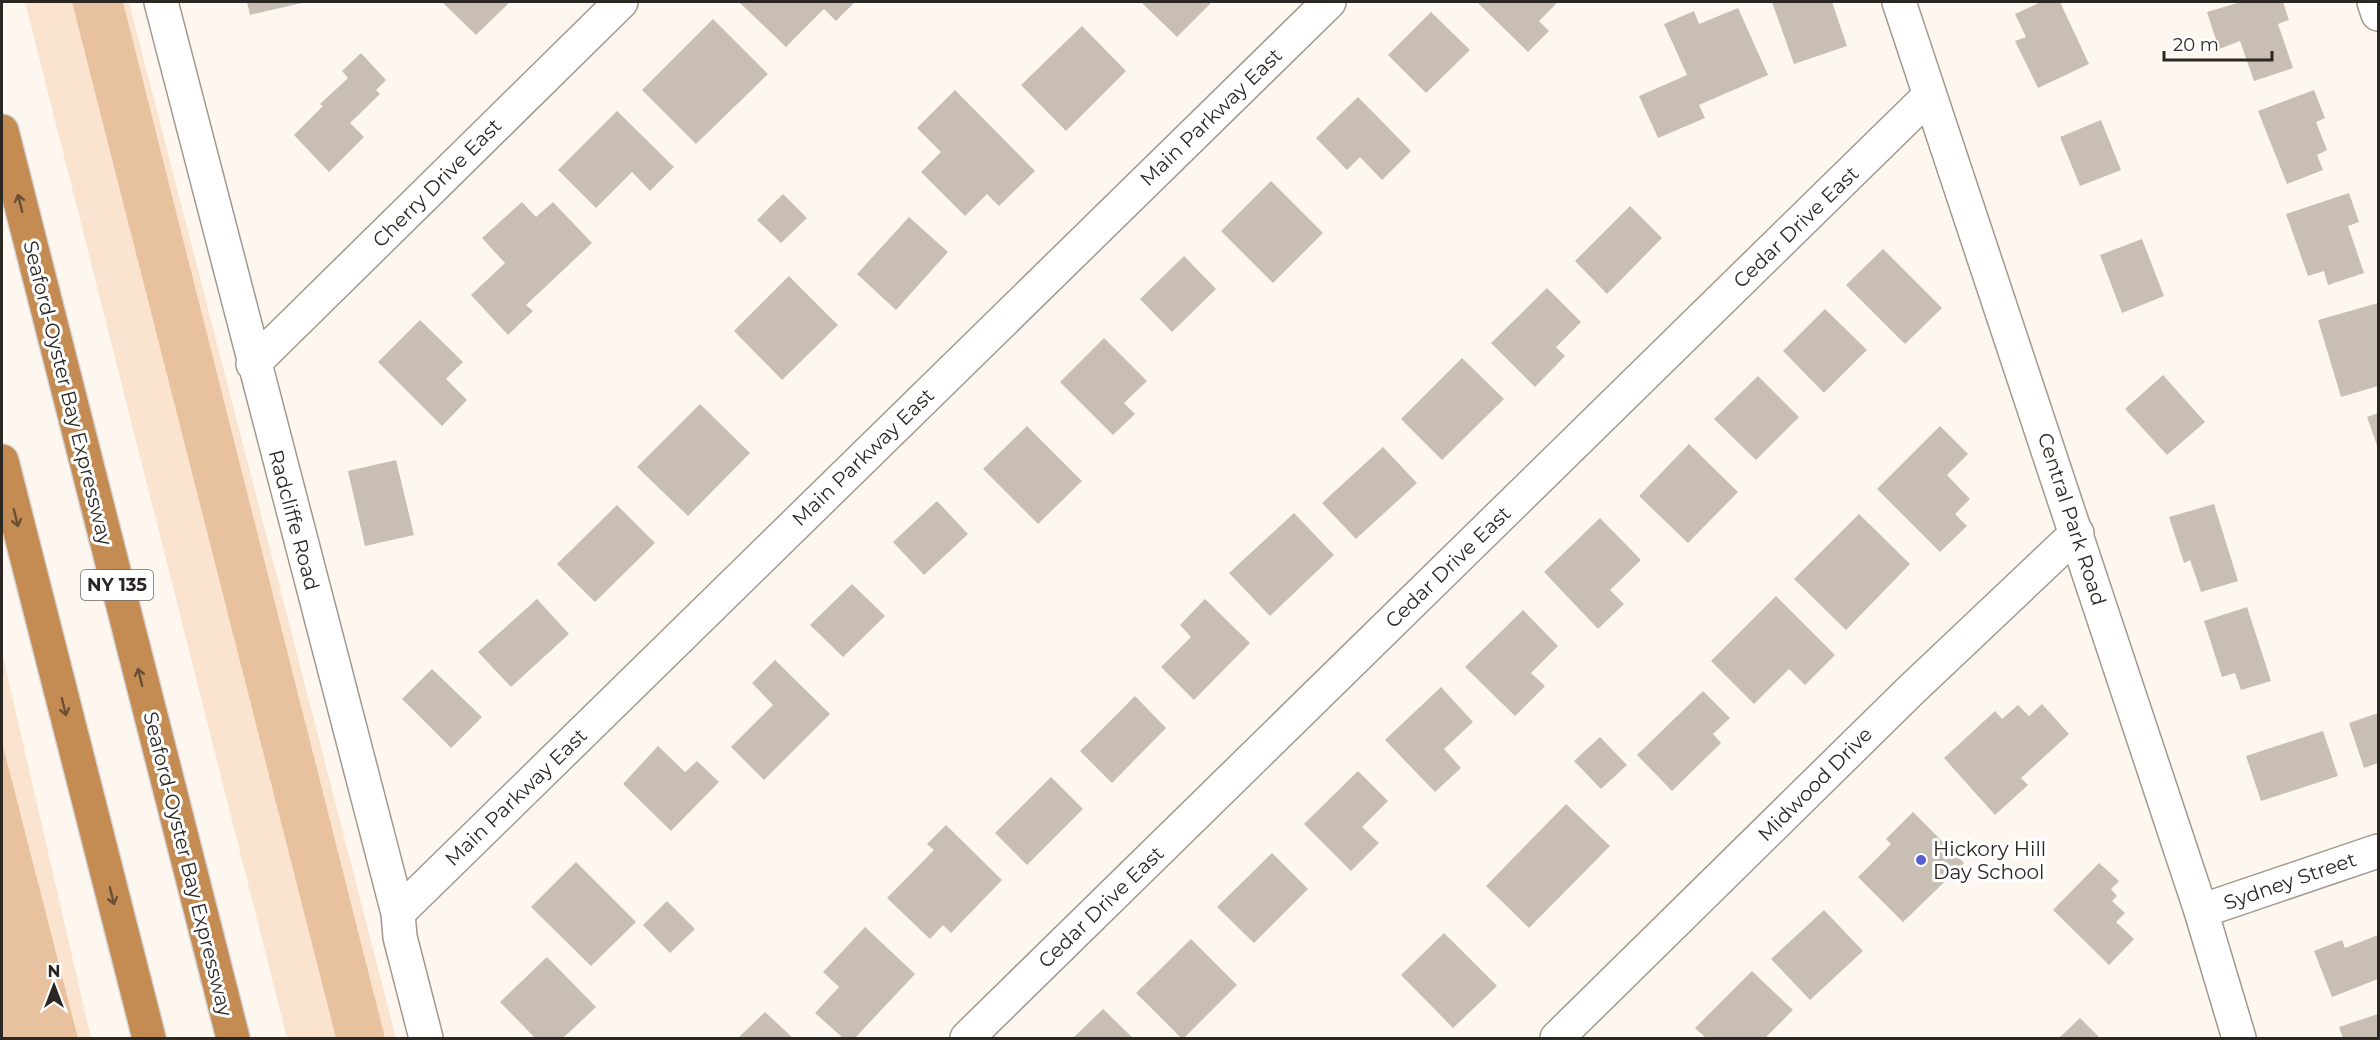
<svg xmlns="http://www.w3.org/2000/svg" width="2380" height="1040" viewBox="0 0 2380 1040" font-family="Montserrat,sans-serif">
  <rect width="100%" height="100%" fill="#fef7f0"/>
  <path fill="#fae4d0" d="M25,2H129L396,1038H287Z
    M2,652L91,1038H78L2,742Z"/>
  <path fill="#e8c19e" d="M72,2H123L385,1038H336Z
    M2,742L78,1038H2Z"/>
  <path fill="#c9beb4" d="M247,2H302V3L250,15Z
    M442,2H510L476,35Z
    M739,2H855L836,21L824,9L786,47Z
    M1141,2H1212L1177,37Z
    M1477,2H1558L1539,21L1549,31L1528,52Z
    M1772,2H1832L1847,46L1794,64Z
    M2041,2H2060L2089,64L2038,88L2015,41L2026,37L2015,14Z
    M2241,2H2283L2289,20L2278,24L2293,68L2254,81L2240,41L2219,49L2207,12Z
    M1738,8L1768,75L1699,105L1705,118L1658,138L1639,96L1687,75L1664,24L1694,11L1699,24Z
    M1431,12L1470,50L1426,93L1388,55Z
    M713,19L768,74L696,144L642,90Z
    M1082,26L1126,71L1066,131L1021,85Z
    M361,53L386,80L376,90L380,94L350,123L364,137L329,172L294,135L323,106L320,104L348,78L342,71Z
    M955,90L1035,171L999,206L987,194L965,216L921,172L941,152L917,128Z
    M2314,90L2325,118L2316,122L2327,150L2317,155L2323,170L2287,184L2258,111Z
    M1358,97L1411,151L1382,180L1360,157L1347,170L1316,138Z
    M617,111L674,167L650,191L632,172L596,208L558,170Z
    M2101,120L2121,170L2080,186L2060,137Z
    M1271,181L1323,233L1273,283L1221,231Z
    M2349,193L2359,222L2348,226L2364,273L2328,285L2324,271L2308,276L2286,214Z
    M783,194L807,218L781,243L757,220Z
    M522,202L536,217L553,202L592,243L526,305L533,311L508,335L471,295L505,263L482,238Z
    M1630,206L1662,238L1607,294L1575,261Z
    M909,217L948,252L896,310L857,274Z
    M2142,239L2164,296L2122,313L2100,255Z
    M1883,249L1942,308L1905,344L1846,285Z
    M1184,256L1216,289L1172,332L1140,299Z
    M789,276L838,325L782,380L734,331Z
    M1547,288L1581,322L1556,347L1565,356L1535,387L1491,343Z
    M2378,303V386L2341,397L2318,320Z
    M1825,309L1867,350L1824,393L1783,351Z
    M420,320L463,362L446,379L467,400L442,426L378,362Z
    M1104,338L1147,381L1124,403L1135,414L1113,435L1060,382Z
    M1462,358L1504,399L1442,460L1401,419Z
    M2163,375L2205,422L2167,455L2125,409Z
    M1758,376L1799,417L1756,460L1714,419Z
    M700,404L750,453L688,516L637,467Z
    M2378,413V448L2367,417Z
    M1027,426L1082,481L1038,524L983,469Z
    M1940,426L1968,454L1947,475L1970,499L1955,514L1967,526L1940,552L1877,489Z
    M1689,444L1738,492L1688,543L1639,496Z
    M1383,447L1417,483L1356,539L1322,503Z
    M396,460L414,535L365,546L348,471Z
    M937,501L968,534L924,575L893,542Z
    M2214,504L2238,581L2201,592L2190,560L2184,563L2169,517Z
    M617,505L655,543L595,602L557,564Z
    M1294,513L1334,555L1270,616L1229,573Z
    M1859,514L1910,564L1846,630L1794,579Z
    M1600,518L1641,560L1610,590L1624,604L1598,629L1544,572Z
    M852,584L885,616L843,657L810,625Z
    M1776,596L1835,655L1805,685L1789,669L1754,704L1711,661Z
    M537,599L569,634L511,687L478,652Z
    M1205,599L1250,643L1194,700L1161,667L1191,637L1180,625Z
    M2247,607L2271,681L2241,690L2235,673L2222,677L2204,621Z
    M1523,610L1558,646L1531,673L1545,686L1515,716L1465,667Z
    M775,660L830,714L764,780L731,747L773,705L752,683Z
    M432,669L482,717L451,748L402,699Z
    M1441,687L1473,722L1444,749L1461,768L1435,792L1385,740Z
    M1703,691L1730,718L1713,734L1721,743L1672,791L1637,755Z
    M1135,696L1166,728L1112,783L1080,751Z
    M2042,704L2069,734L2021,778L2028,785L1995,815L1944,758L1995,711L2002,719L2018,705L2029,716Z
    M2378,713V763L2364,768L2349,723Z
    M2323,731L2338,776L2261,801L2246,756Z
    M1600,737L1627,765L1601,789L1574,761Z
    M658,746L685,772L697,761L719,782L671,831L623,784Z
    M1358,771L1388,801L1362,827L1379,843L1351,871L1304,824Z
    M1051,777L1083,809L1027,865L995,833Z
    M1566,804L1610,846L1529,928L1486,886Z
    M1913,812L1964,863L1903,922L1858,877L1891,844L1886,839Z
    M946,825L1002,880L951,933L943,925L930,939L887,898L934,850L927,844Z
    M1272,853L1308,889L1254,943L1217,907Z
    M576,862L636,922L591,966L531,907Z
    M2099,863L2119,881L2111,889L2117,896L2112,901L2125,913L2116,922L2134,939L2109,965L2053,910Z
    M667,901L695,929L670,953L643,925Z
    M1824,910L1863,951L1810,1000L1771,959Z
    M865,927L915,974L855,1038H843L815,1013L839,987L823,972Z
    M1444,933L1497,986L1453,1028L1401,975Z
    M2378,935V979L2332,997L2314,951L2342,940L2345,948Z
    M1191,939L1237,985L1184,1038H1181L1136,993Z
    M547,957L596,1007L563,1038H535L500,1002Z
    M1752,971L1793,1010L1765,1038H1706L1695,1028Z
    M1103,1009L1133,1038H1073Z
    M765,1012L793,1038H738Z
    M2378,1014V1038H2343L2339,1027Z
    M2080,1018L2100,1038H2059Z"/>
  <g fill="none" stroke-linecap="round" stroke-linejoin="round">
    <defs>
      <path id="minor" d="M161,2L398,913L400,937L426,1038
        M2374,2L2378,14
        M253,364L621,2
        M2201,911L2378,851
        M398,913L1329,2
        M967,1038L1929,96
        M1557,1038L1910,691L2077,533"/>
      <path id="tertiary" d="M1899,2L2201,911L2239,1038"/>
      <path id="motorway" d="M2,131L233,1038
        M2,461L149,1038"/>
    </defs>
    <use href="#minor" stroke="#a3988e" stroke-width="36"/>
    <use href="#tertiary" stroke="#a3988e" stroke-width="36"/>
    <use href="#motorway" stroke="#d5d4d3" stroke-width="36"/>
    <use href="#minor" stroke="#fff" stroke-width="33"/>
    <use href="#tertiary" stroke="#fff" stroke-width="33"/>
    <use href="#motorway" stroke="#c48c52" stroke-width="33"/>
  </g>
  <defs><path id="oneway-shaft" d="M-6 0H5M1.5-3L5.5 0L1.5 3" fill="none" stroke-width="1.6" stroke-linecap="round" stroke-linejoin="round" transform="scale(1.5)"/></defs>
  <g stroke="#684f36">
    <use href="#oneway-shaft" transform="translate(20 203) rotate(-104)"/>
    <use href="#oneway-shaft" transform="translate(16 518) rotate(76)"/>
    <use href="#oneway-shaft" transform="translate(140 677) rotate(-104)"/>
    <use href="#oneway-shaft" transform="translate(64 707) rotate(76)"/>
    <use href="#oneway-shaft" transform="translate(112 896) rotate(76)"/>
  </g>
  <circle fill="#555fd6" stroke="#fff" stroke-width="2" cx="1921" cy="860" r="6"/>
  <g text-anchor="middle" stroke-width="6" stroke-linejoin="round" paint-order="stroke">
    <rect fill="#fff" stroke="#6b6865" stroke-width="1.5" x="81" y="570" width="72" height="30" rx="4.5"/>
    <g font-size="18" font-weight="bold" fill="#2b2723">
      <text x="117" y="591">NY 135</text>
    </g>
    <g font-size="20" fill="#2b2723" stroke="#fff">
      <text transform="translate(1211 117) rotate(-44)" y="7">Main Parkway East</text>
      <text transform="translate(437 183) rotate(-45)" y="7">Cherry Drive East</text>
      <text transform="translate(1796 227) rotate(-44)" y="7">Cedar Drive East</text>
      <text transform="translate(68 393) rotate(76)" y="7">Seaford-Oyster Bay Expressway</text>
      <text transform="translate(863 457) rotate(-44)" y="7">Main Parkway East</text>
      <text transform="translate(2072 519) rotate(72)" y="7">Central Park Road</text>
      <text transform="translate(294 520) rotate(75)" y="7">Radcliffe Road</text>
      <text transform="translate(1448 567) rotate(-44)" y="7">Cedar Drive East</text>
      <text transform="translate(1815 784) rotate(-45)" y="7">Midwood Drive</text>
      <text transform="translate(516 797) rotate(-44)" y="7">Main Parkway East</text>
      <text transform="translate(188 864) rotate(76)" y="7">Seaford-Oyster Bay Expressway</text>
      <text transform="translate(2290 881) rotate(-19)" y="7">Sydney Street</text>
      <text transform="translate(1101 907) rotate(-44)" y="7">Cedar Drive East</text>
    </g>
    <g font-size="20" fill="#2b2723" stroke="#fff" text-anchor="start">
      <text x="1933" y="856">Hickory Hill<tspan x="1933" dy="23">Day School</tspan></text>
    </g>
  </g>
  <rect width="2380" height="1040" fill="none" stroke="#2b2723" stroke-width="6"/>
  <g transform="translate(54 986)" stroke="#ffffff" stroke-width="4.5" paint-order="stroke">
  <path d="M0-4.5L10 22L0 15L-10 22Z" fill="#2b2723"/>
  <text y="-9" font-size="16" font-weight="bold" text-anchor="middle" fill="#2b2723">N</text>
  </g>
  <path d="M2164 51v9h108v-9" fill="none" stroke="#2b2723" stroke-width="3"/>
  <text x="2173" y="51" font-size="18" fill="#2b2723" stroke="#ffffff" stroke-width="4.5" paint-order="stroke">20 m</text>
</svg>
